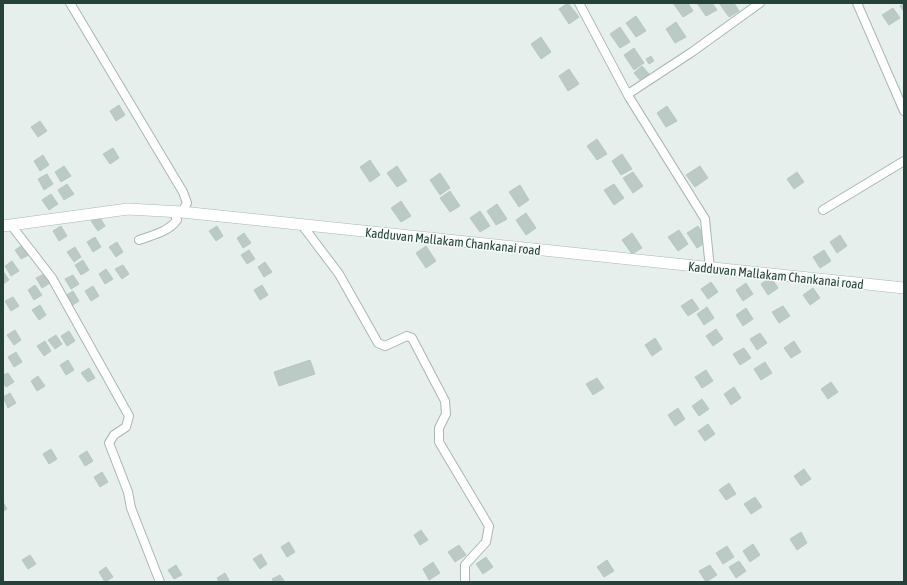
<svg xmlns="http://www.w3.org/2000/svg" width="907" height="585" viewBox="0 0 907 585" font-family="'Asap Condensed',sans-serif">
  <rect width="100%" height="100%" fill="#e6efeb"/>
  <path fill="#bbcac4" stroke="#b8c9c2" d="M568,3L579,17L569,24L559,9Z
    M673,3H688L693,11L683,17Z
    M697,3H712L717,10L706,16Z
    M719,3H734L739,11L729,17Z
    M904,3V12L900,6Z
    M893,8L900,18L889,25L882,15Z
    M636,16L646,31L636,37L626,23Z
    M676,22L686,37L675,43L666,29Z
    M620,27L630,42L620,48L610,34Z
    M541,37L551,52L541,59L531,44Z
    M634,48L644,63L634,70L624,55Z
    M651,56L654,61L649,64L646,59Z
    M642,66L649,74L641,81L634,73Z
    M569,69L579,84L568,91L559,76Z
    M119,105L125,115L116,121L110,111Z
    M667,106L677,121L666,127L657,113Z
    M40,121L47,131L38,137L31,127Z
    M597,139L607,154L597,160L587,146Z
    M113,148L119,158L110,164L103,154Z
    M622,154L632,169L621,175L612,161Z
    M43,155L49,165L40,171L34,161Z
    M370,160L380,175L370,182L360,167Z
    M64,166L71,176L61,182L55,172Z
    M397,166L407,181L397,187L387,173Z
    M700,166L708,178L695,187L686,175Z
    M633,172L643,186L633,193L623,178Z
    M797,172L804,182L794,189L787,179Z
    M440,173L450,188L440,195L430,180Z
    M47,174L53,184L44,190L38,179Z
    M67,184L74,194L64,200L58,190Z
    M614,184L624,198L614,205L604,190Z
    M520,185L529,200L519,207L509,192Z
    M450,191L460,206L450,212L440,198Z
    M51,194L58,204L49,210L42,200Z
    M401,201L411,216L401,222L391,208Z
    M497,204L507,219L496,225L487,211Z
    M480,211L490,226L480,232L470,218Z
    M526,213L536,228L526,235L516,220Z
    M99,216L105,226L98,231L91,221Z
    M61,226L67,236L59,241L53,231Z
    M217,226L223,236L216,241L209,231Z
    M698,226L708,241L697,248L687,233Z
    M679,230L688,244L678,251L668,237Z
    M244,233L251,243L243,248L237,238Z
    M632,233L642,248L632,254L622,240Z
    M840,235L847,246L837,253L830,242Z
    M95,237L101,247L93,252L87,242Z
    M117,242L123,252L116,257L109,247Z
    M23,245L29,255L21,259L15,250Z
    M426,246L436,261L426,268L416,253Z
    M75,247L81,257L74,262L67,252Z
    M249,250L255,259L247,264L241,255Z
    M824,250L831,261L820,268L813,257Z
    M83,260L89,270L81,275L75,265Z
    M12,261L19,271L11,276L5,266Z
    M265,262L272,272L264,277L258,267Z
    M123,265L129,274L122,279L115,269Z
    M106,269L113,279L105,284L99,274Z
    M3,271L9,280L3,284Z
    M44,274L50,283L42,288L36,278Z
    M73,275L79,284L71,289L65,279Z
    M771,277L778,288L768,295L761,284Z
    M711,282L718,292L708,299L701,289Z
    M746,283L753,294L743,301L736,290Z
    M35,285L42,295L34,300L28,290Z
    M262,285L268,295L260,300L254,290Z
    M93,286L99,296L91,301L85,291Z
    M813,288L820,298L810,305L803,295Z
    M73,291L79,301L71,306L65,296Z
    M13,297L19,306L11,311L5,301Z
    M692,299L699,309L688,316L681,306Z
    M40,305L46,315L39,320L32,310Z
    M783,306L790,316L779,323L772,312Z
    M707,307L714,318L704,325L697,314Z
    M746,308L753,319L743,326L736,315Z
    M716,329L723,339L713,346L706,336Z
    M15,330L21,340L14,345L7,335Z
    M69,331L75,341L67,346L61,336Z
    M760,333L767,343L757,350L750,339Z
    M56,335L62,344L55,349L48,340Z
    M655,338L662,349L652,356L645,345Z
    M45,341L51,351L44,356L37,346Z
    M794,341L801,352L791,358L784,348Z
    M744,348L751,358L740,365L733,354Z
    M16,352L22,362L14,367L8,357Z
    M68,360L74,370L66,375L60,365Z
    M310,360L315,374L279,386L274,372Z
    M765,362L772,373L761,380L754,369Z
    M89,368L95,378L88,382L81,373Z
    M706,370L713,381L702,388L695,377Z
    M8,373L14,382L6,387L3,382V375Z
    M38,376L45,386L37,391L31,381Z
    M597,378L604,388L593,395L586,384Z
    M831,382L838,392L828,399L821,389Z
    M734,387L741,398L731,405L724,394Z
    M10,393L16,403L8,408L3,397Z
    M702,399L709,409L699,416L692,406Z
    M678,408L685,419L675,426L668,415Z
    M708,424L715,434L705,441L698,431Z
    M51,449L57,459L49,464L43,454Z
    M87,451L93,461L85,466L79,456Z
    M804,469L811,479L801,486L794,476Z
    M102,472L108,482L100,487L94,477Z
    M729,483L736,494L726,500L719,490Z
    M755,497L762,507L751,514L744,504Z
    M3,502L7,509L3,511Z
    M421,530L428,540L420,545L414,535Z
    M801,532L807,543L797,550L790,539Z
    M289,542L295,552L287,557L281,547Z
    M753,544L760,555L750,562L743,551Z
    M459,545L466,555L455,562L448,552Z
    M727,546L734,557L723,564L716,553Z
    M261,554L267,564L260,569L253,559Z
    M30,555L36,564L28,569L22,560Z
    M486,557L493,567L483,574L476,564Z
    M607,560L614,571L604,577L597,567Z
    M739,561L746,571L736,578L729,567Z
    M433,562L440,573L429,580L423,569Z
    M176,565L182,575L174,579L168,570Z
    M710,565L717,575L706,582L699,571Z
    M106,567L113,577L105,582L99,572Z
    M225,573L230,582H219L217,578Z
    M280,575L285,582H274L272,579Z"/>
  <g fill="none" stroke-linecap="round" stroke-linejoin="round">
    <defs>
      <path id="street" d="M70,3L183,192L187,203L182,212
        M579,3L629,97L705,219L710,269
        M857,3L904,111
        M628,94L692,52L760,3
        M823,210L904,161
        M11,225L52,278L129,416L126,427L114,435L109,443L128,492L131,508L160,582
        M302,225L339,274L378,343L385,346L407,336L412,338L445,401L446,414L439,428V442L489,526L486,542L465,565V582
        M139,240C153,235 168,232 177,220L174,212"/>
      <path id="secondary" d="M3,226L128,209L182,212L904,288"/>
    </defs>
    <use href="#street" stroke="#a8b8b2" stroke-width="10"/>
    <use href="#secondary" stroke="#a4bbb3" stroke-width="12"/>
    <use href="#street" stroke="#fff" stroke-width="8"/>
    <use href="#secondary" stroke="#fff" stroke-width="11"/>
  </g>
  <g text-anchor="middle" stroke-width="3" stroke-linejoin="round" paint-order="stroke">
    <g font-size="13" fill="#24423a" stroke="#f7fbf9">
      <text transform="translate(453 241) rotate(6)" y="5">Kadduvan Mallakam Chankanai road</text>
      <text transform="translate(776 275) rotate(6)" y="5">Kadduvan Mallakam Chankanai road</text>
    </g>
  </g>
  <rect width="907" height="585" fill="none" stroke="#24423a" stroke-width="8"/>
</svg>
